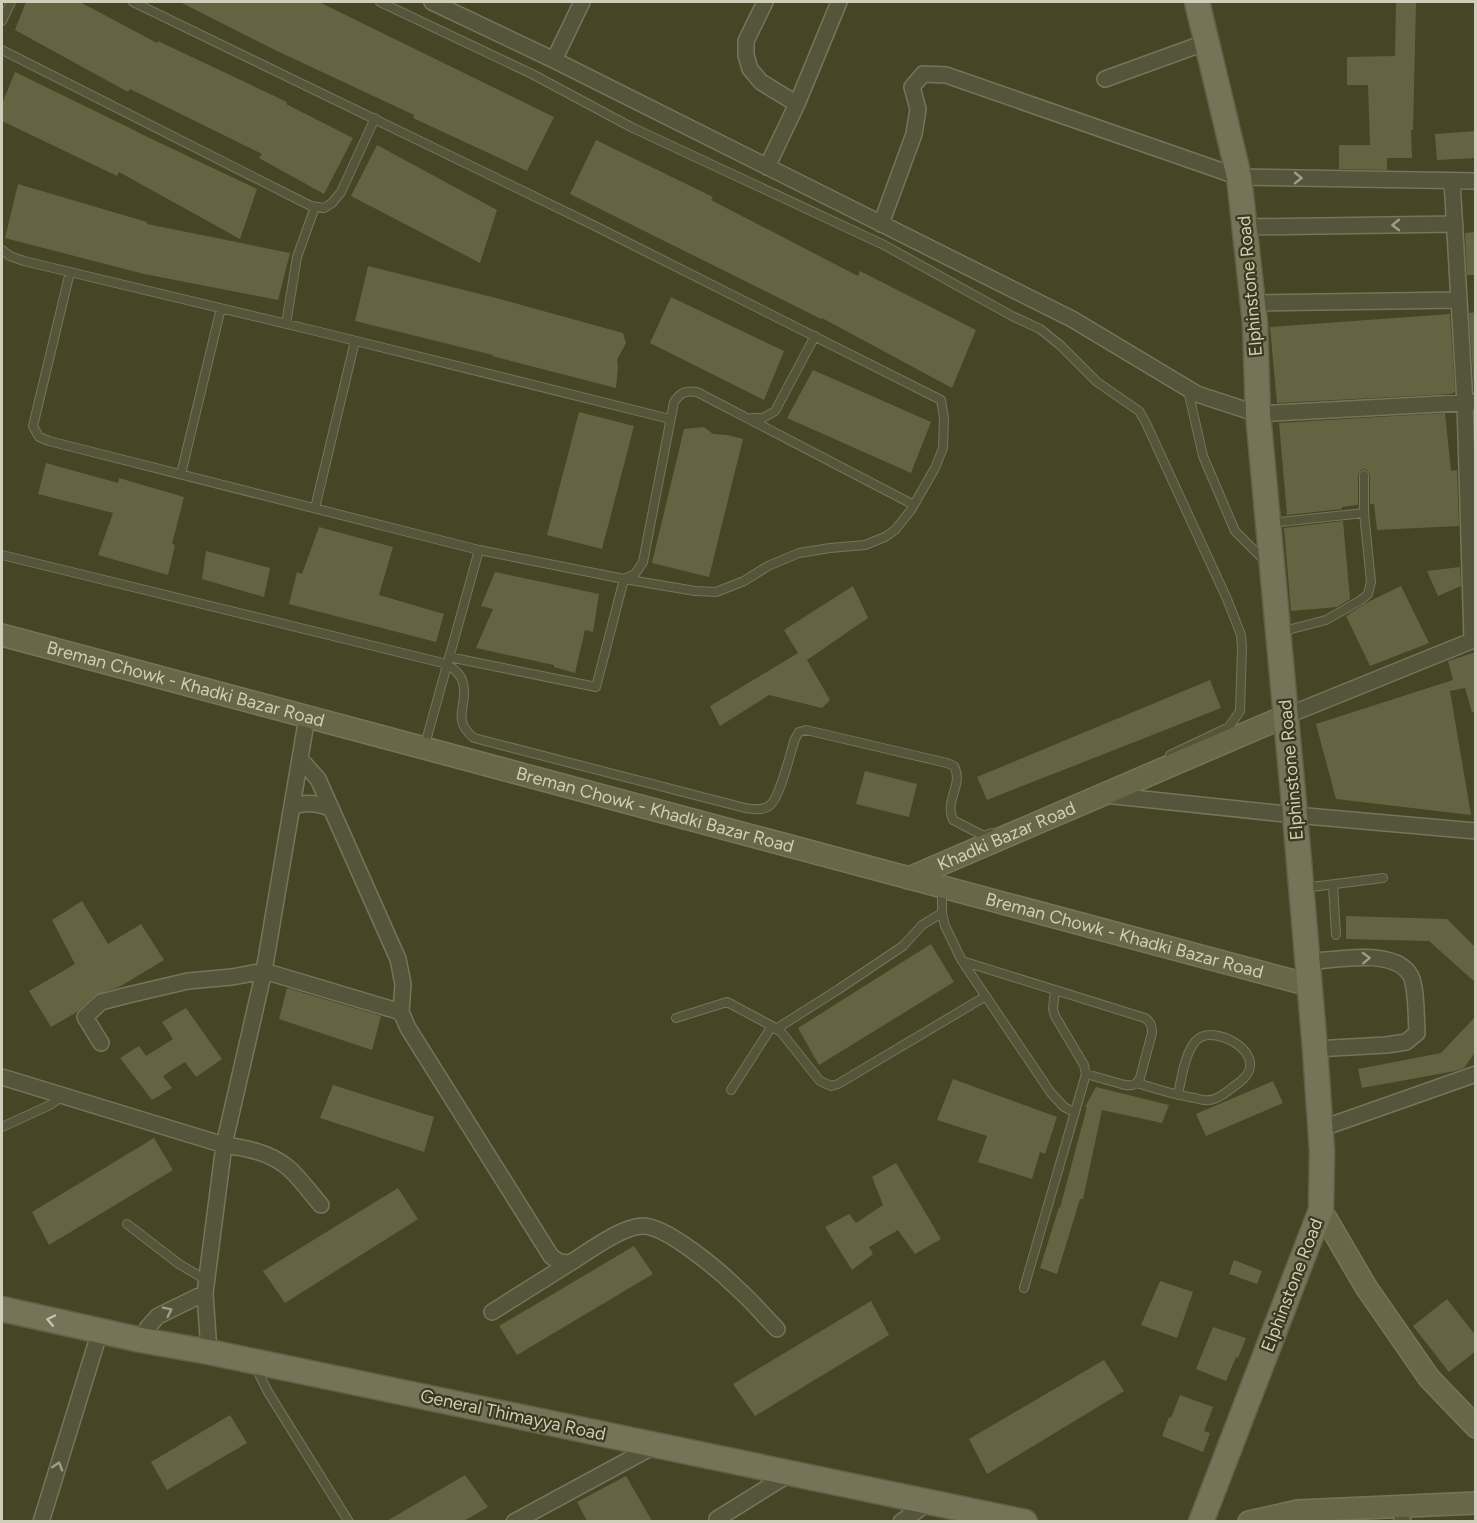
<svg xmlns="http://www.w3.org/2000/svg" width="1477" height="1523" viewBox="0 0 1477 1523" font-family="Figtree,sans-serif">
  <rect width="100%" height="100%" fill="#464526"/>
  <path fill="#656442" d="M26,2H80L157,43L158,41L287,102L286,104L353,138L324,194L259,158L262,154L130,89L128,92L15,30Z
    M180,2H319L554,117L527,171L413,118L414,115L275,50Z
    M1396,2H1416L1413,130H1411L1412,158H1387V170L1339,169V145H1370L1368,85H1347V57L1395,56Z
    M15,72L138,132H137L257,189L240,239L119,172L117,176L2,121V104Z
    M1476,131V158L1437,160L1435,134Z
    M596,140L713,197L711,200L858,276L860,271L976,330L952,388L822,318L821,319L570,194Z
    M377,145L497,210L480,263L351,196Z
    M18,184L147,222V224L290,253L278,300L144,274L5,238Z
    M1476,232V275H1467L1465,233Z
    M368,266L496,298L623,333L626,343L617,360L618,367L616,388L492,356L493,355L355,321Z
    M671,297L784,351L764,400L650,343Z
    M1476,312V391H1474L1469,313Z
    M1450,314L1455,392L1451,394L1277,403L1270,327Z
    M813,370L931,422L911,473L787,418Z
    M579,412L634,426L602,549L547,535Z
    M1445,413L1451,471L1457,470L1459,526L1377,530L1374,504H1370V474L1367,470L1365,469L1361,470L1358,474V505L1342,507V509L1287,515L1279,423Z
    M704,427L713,434L727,435L743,439L709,577L652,563L684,429Z
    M46,463L118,483L119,478L184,497L172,544L175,545L168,575L98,555L113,513L38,494Z
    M1343,521L1350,599L1337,607L1291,611L1284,528Z
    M319,527L393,547L379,595L444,614L436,642L289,604L297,572L302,574Z
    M206,551L270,568L264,597L202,579Z
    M1460,567L1461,586L1438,596L1427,571Z
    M495,572L599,594L593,632L585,630L575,673L554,667V665L476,648L493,609L481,606Z
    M853,586L868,618L807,660L830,700L822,708L769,695L720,726L710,706L798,653L784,630Z
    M1401,586L1429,643L1370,666L1346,616L1368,602Z
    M1476,652V712H1472L1465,688L1450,691L1471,815L1336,799L1316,724L1453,680L1448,661Z
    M1210,680L1221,708L987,800L977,777Z
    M865,771L917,784L909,817L856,804Z
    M82,901L108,944L141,924L164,960L119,987L95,995L77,1012L51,1027L29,991L75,964L52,920Z
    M1346,916L1447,919L1476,948V983L1429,941L1346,939Z
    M931,944L954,982L819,1065L798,1028Z
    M287,988L381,1016L372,1050L279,1019Z
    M186,1008L222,1059L196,1077L185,1062L163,1076L172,1088L152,1100L120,1058L139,1046L146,1056L173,1039L162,1022Z
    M1476,1016V1051L1464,1068L1455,1071L1362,1088L1358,1069L1441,1053Z
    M953,1079L1057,1117L1045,1154L1040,1152L1032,1179L978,1162L987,1136L937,1120Z
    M1273,1081L1283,1103L1206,1136L1196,1114Z
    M333,1085L434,1117L424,1152L320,1118Z
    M1096,1087L1169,1105L1162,1123L1102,1110L1083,1199H1080L1057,1274L1040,1268L1059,1207L1060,1208L1087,1107H1085Z
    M154,1138L173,1170L49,1245L32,1212Z
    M896,1163L941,1239L915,1254L898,1230L869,1247L873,1254L852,1270L825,1227L849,1214L856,1223L883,1205L872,1177Z
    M398,1188L418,1219L285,1303L263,1271Z
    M634,1246L653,1274L517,1355L499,1326Z
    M1234,1260L1262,1271L1257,1284L1229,1274Z
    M1160,1281L1193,1292L1177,1338L1141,1325Z
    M1447,1299L1476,1336V1351L1449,1372L1413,1326Z
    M871,1301L889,1335L755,1416L733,1384Z
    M1213,1327L1246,1338L1238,1358L1236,1357L1226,1381L1196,1369Z
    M1104,1360L1124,1391L987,1474L969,1439Z
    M1180,1395L1213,1407L1204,1431L1210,1433L1203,1452L1162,1436L1169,1417L1171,1418Z
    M230,1415L247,1443L167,1490L151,1462Z
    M465,1475L488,1507L464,1521H387Z
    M626,1476L652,1521H587L577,1502Z"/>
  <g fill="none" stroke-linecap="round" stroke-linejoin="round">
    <defs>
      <path id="lane" d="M133,2L593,225L941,400L944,418L943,448L935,468L911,510L895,530L885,537L865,545L830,548L799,553L768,566L744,581L716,592L695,591L624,579L596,687L449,657
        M380,2L532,74L631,127L884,245L1012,316L1040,329L1060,345L1097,382L1139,411L1145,421L1227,599L1241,635L1242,648L1240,711L1229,727L1170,755
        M2,21L11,2
        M2,50L299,200L311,206L324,208L332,203L341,192L375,118
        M2,250L10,256L24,261L320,332L670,419
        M70,272L33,426L39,437L49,441L479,550L624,579L635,574L643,562L674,402C680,393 685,390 697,392L914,505
        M286,324L297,257L315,207
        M1188,390L1203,456L1235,531L1265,561
        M752,418H763L775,411L815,336
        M181,474L221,308
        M315,508L355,341
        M1270,523L1364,513V475
        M2,555L447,664C454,669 461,674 463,683C469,705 450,719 474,738L745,808C753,809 762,811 769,806C780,799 790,753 795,739L799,732L806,730L947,763L954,766C964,785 944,800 953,820L984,836L991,833
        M1280,632L1326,620L1361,600L1368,594L1371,582L1364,513
        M424,748L479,550
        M1333,885L1336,935
        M942,888V913L945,926L962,961L1051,1093L1064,1107L1074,1112
        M1303,888L1383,878
        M962,961L1145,1018C1151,1022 1152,1026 1152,1033L1140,1078C1136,1085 1133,1086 1125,1085L1086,1074
        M676,1018L727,1002L772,1026L781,1032L820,1081L831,1086L838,1084L986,996
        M776,1029L839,989L903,946L922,925L942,913
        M1137,1083C1156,1089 1175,1095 1195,1098C1199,1099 1205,1101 1209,1100C1217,1100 1227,1092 1233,1087C1239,1083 1250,1075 1250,1066C1252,1047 1218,1029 1201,1037C1186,1044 1181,1080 1178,1095
        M731,1090L772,1026
        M2,1127L50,1105L63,1096
        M127,1224L179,1264L206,1280
        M1024,1288L1086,1074L1084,1065L1055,1016L1053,1009L1055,990
        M255,1366L268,1392L349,1522"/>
      <path id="street" d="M432,2L554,60L1072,319L1197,394L1258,414L1476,402
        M765,2L746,41V55L750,69L761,82L797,104
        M554,60L582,2
        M1105,79L1207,42
        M767,167L797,104L839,2
        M1452,181L1465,403L1472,640
        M881,224L914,134L918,109L912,87L923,74L946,75L1239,177L1476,181
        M1245,227L1455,224
        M1253,303L1459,300
        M1286,716L1476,639
        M301,760L318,779L398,959L403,984L401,1012L408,1028L551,1256L559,1262L570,1263C588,1252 622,1226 643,1226C667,1226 721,1272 738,1289C752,1301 764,1316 777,1329
        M1105,795L1295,815L1476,831
        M292,807C305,801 317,803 330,808
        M1307,962C1335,960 1391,948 1409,973C1417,983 1416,1019 1417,1033L1406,1042L1386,1045L1315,1049
        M101,1043L85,1017L101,1002L128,995L188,981L232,977L264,971L401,1012
        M2,1077L224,1145C246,1148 268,1152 286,1166C298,1175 311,1194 321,1205
        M1320,1129L1476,1074
        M492,1312L570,1263
        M141,1340L148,1327L158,1316L205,1293
        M209,1352L205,1293L224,1145L264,971L307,717
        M1399,1506L1403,1522
        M717,1519L791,1473
        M41,1522L100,1331
        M514,1522L656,1445
        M901,1522L929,1502"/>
      <g id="secondary">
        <path id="s1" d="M2,635L1309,985"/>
        <path id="s2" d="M909,878L1286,716"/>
        <path d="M1321,1210L1366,1287L1429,1378L1476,1427"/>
        <path d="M1249,1522L1298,1511L1476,1503"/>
      </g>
      <path id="primary" d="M1197,2L1239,177L1255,323L1258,414L1295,815L1315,1049L1322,1151L1321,1210L1201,1522
        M2,1309L141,1340L209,1352L1025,1522"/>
    </defs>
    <use href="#lane" stroke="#75755c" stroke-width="10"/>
    <use href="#street" stroke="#75755c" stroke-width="18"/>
    <use href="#secondary" stroke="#75755c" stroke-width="24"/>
    <use href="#primary" stroke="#616147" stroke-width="27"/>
    <use href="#lane" stroke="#55553b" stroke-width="8"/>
    <use href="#street" stroke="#55553b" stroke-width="15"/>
    <use href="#secondary" stroke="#686848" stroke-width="21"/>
    <use href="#primary" stroke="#757459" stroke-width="24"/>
  </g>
  <defs><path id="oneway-chevron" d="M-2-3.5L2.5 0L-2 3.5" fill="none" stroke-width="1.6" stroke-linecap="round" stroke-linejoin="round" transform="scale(1.5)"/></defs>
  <g stroke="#9e9e87">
    <use href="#oneway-chevron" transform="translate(1298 178) rotate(1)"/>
    <use href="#oneway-chevron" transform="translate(1396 225) rotate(179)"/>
    <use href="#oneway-chevron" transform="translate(1366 958) rotate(-2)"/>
    <use href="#oneway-chevron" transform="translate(168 1311) rotate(-26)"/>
    <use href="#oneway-chevron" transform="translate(58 1466) rotate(-73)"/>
  </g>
  <use stroke="#c5c5af" href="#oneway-chevron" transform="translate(51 1320) rotate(-168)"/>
  <g text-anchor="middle" stroke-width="4.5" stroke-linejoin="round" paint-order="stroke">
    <g font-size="18" fill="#ceceb9" stroke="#3b3a1f">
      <text transform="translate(1250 286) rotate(-95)" y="6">Elphinstone Road</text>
      <text dy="6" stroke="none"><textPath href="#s1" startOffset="190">Breman Chowk - Khadki Bazar Road</textPath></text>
      <text transform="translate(1291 770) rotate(-95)" y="6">Elphinstone Road</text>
      <text dy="6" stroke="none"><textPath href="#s1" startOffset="676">Breman Chowk - Khadki Bazar Road</textPath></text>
      <text dy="6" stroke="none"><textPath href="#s2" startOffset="106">Khadki Bazar Road</textPath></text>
      <text dy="6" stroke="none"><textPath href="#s1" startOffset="1162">Breman Chowk - Khadki Bazar Road</textPath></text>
      <text transform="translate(1292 1285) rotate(-69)" y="6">Elphinstone Road</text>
      <text transform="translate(513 1415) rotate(12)" y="6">General Thimayya Road</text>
    </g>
  </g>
  <rect width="1477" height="1523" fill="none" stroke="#ceceb9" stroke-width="6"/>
</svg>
